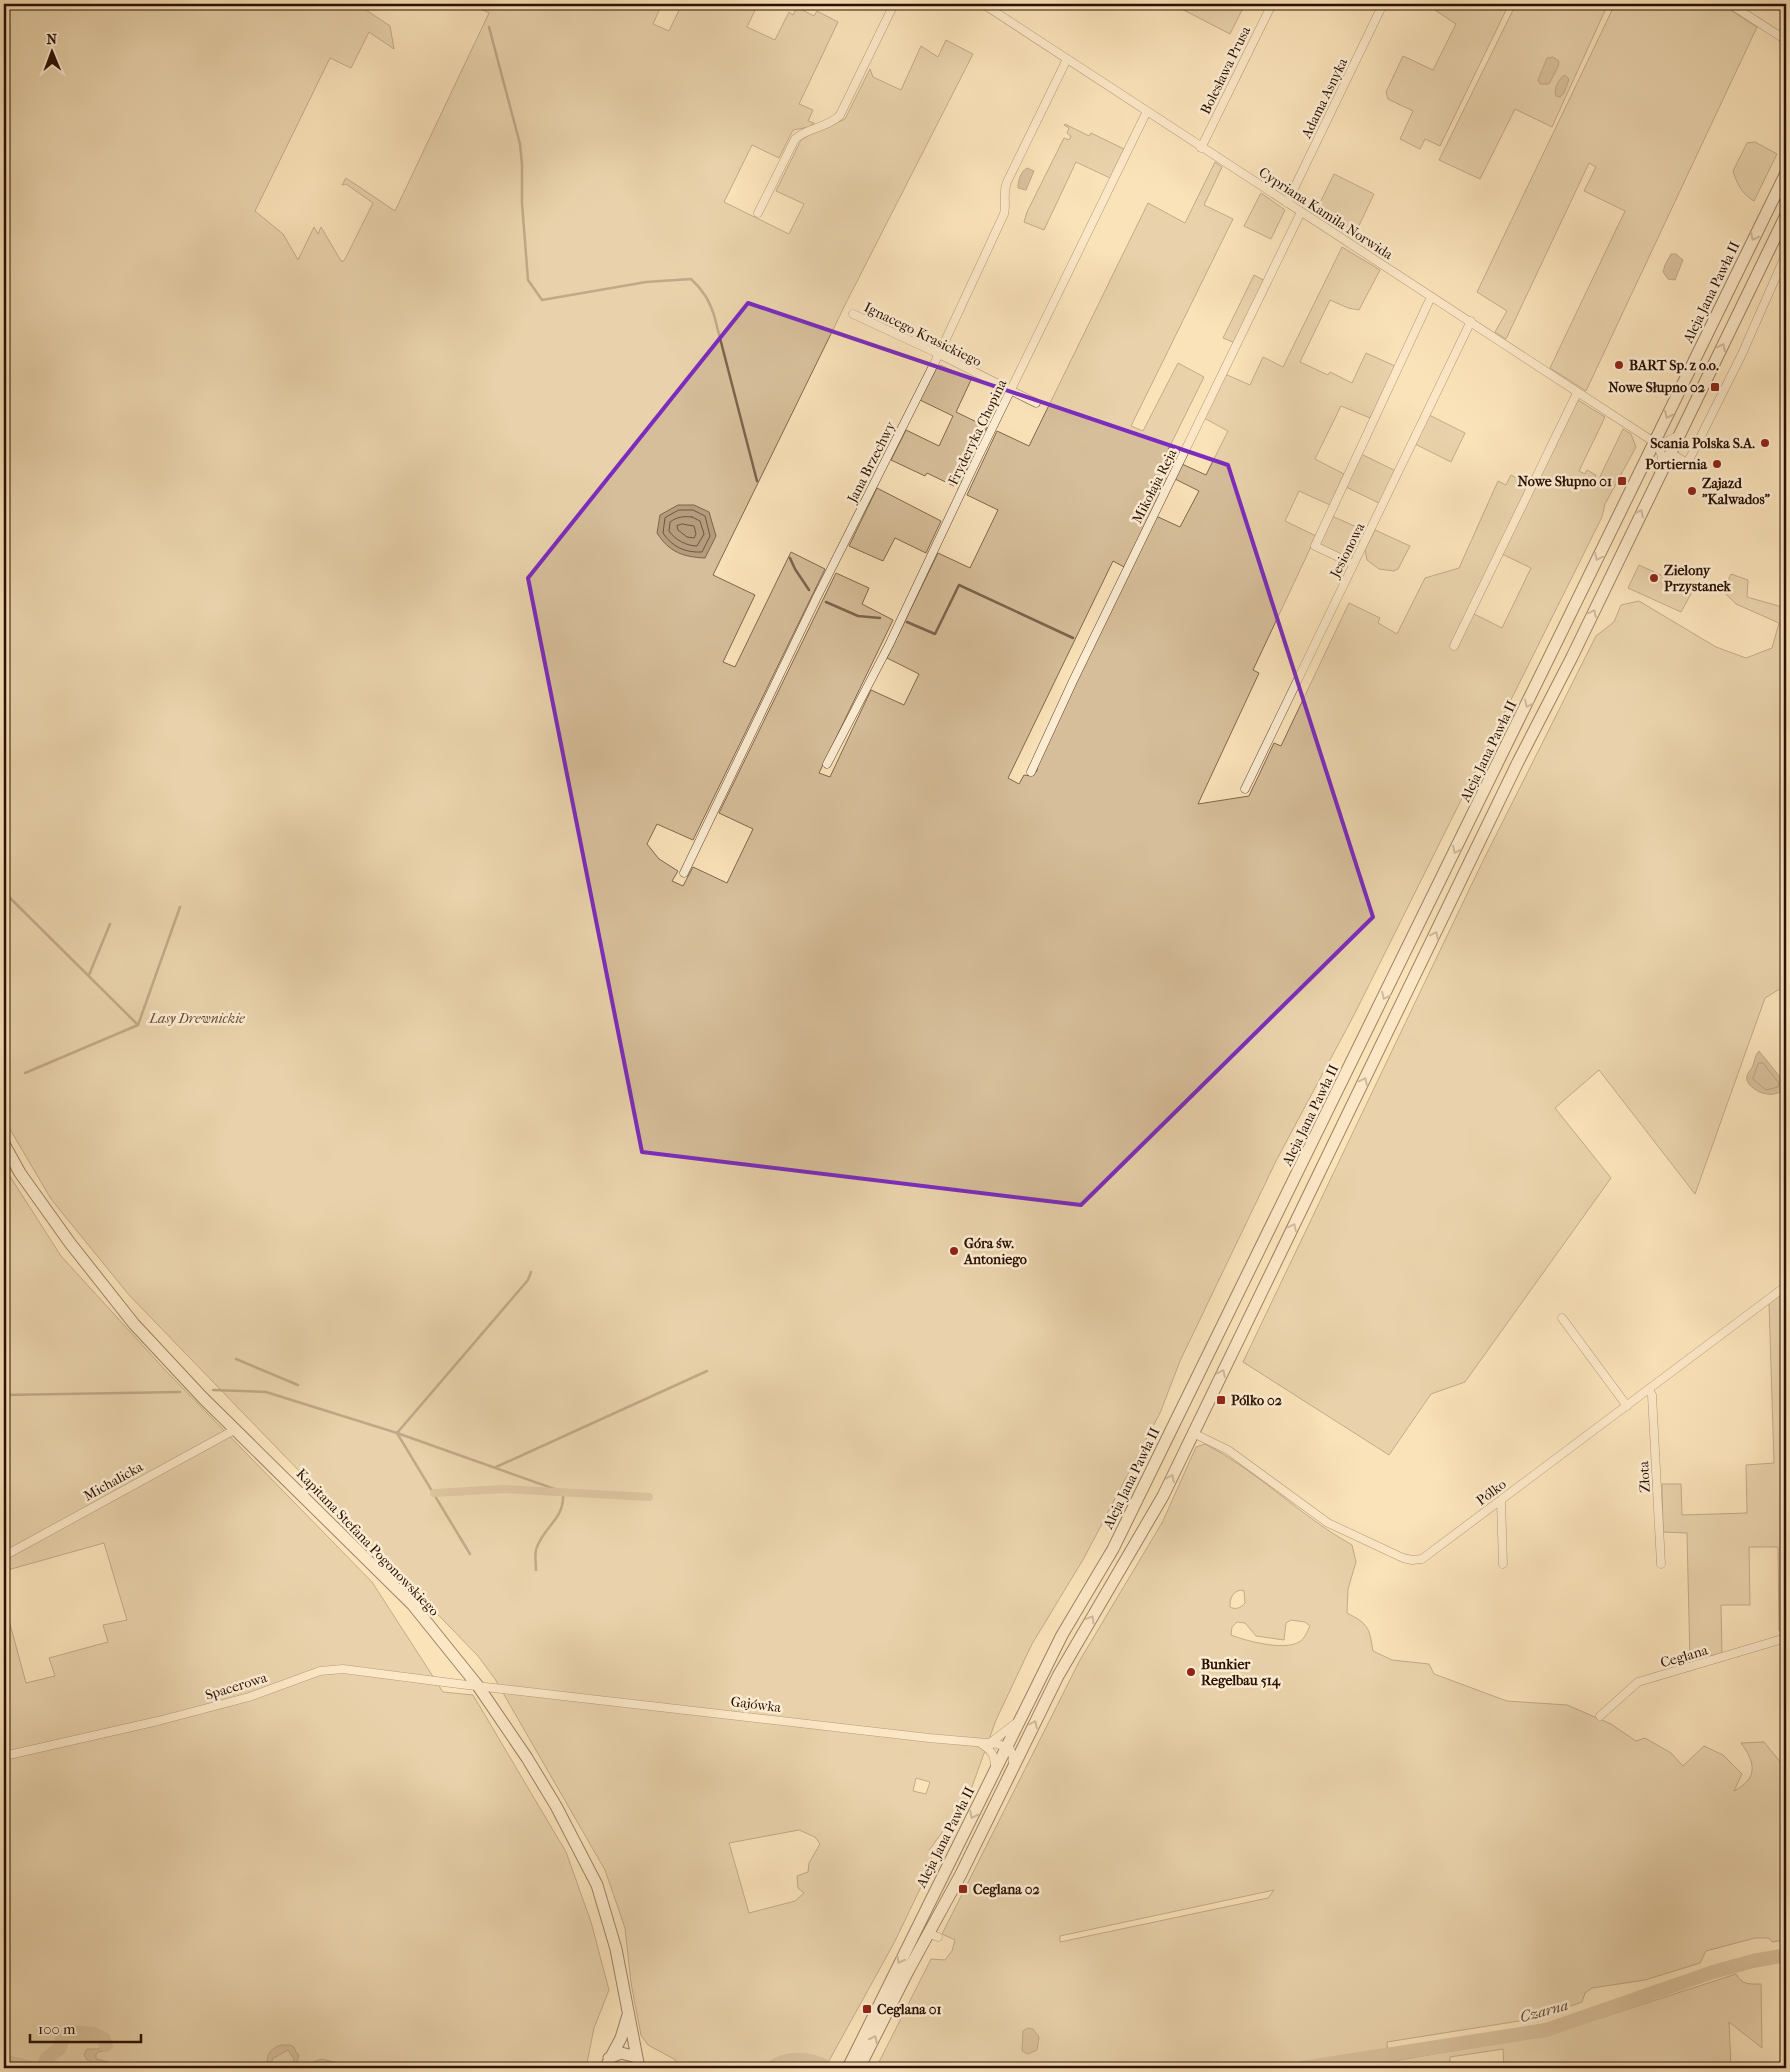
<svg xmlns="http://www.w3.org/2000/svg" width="1790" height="2072" viewBox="0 0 1790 2072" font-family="'IM FELL French Canon',serif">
  <rect width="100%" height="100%" fill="#fae2b9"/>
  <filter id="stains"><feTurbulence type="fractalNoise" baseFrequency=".004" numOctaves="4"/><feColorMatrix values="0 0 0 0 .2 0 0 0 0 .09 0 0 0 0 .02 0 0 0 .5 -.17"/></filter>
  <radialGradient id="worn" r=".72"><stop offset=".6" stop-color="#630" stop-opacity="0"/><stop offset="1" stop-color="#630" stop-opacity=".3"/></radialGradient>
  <path fill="#d6be9a" stroke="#80674e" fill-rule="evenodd" d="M4,4H357L390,26L394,49L369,32L351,68L330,58L255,211L283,234L298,260L314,227L318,234L321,227L341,261H344L373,203L346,184L342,185L346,178L395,211L489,13L470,4H662L653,24L669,31L682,4H758L747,27L775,40L789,12L793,15L797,7L814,16L817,11L838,22L799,104L813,110L808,121L814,123L809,127L793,130L779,158L752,145L724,202L789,234L804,204L776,191L801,140L811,134L845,119L870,69L873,77L901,90L921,46L938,57L946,40L973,54L847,301L713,575L755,595L723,662L735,667L791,552L825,569L693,840L657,824L647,844L659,859L678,871L672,881L683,886L693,867L727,883L753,829L719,813L836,573L869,588L862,604L893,620L819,773L830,777L871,690L904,705L919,674L887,658L938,553L970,568L998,510L967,495L997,431L1029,446L1148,203L1185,223L1215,162L1222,167L1204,205L1233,219L1131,426L1143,431L1178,363L1204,377L1165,456L1177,462L1124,567L1113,561L1008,778L1019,784L1024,775L1031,776L1037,771L1039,759L1156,516L1180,527L1199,491L1175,479L1182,464L1206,475L1228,431L1204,418L1225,374L1250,385L1263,357L1283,367L1342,247L1380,270L1359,310L1348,308L1330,300L1300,362L1328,375L1330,372L1352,383L1366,353L1395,366L1370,418L1341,406L1315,459L1344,474L1330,505L1299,491L1285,521L1316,536L1253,670L1259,673L1198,804L1249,796L1274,743L1281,746L1349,603L1380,618L1378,623L1397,634L1425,578L1459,568L1498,481L1506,485L1511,475L1529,485L1474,614L1502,628L1531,568L1502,554L1578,400L1605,417L1579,471L1585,474L1587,470L1596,475L1592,486L1595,487L1623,429L1631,434L1636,447L1605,504L1602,517L1354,1015L1276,1161L1180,1361L1160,1413L1084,1558L1032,1644L996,1720L969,1795L930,1849L932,1864L894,1943L825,2068H681L674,2059L648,2045L641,2035L631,1983L625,1928L605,1870L495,1679L478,1656L129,1295L51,1199L4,1119ZM916,1778L930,1782L926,1794L913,1791ZM799,1830L815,1837L820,1844L809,1863L808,1872L797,1876L798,1888L804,1893L795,1901L749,1913L729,1843Z
    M1172,4H1245L1230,34Z
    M1426,4H1509L1440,146L1425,139L1420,149L1400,139L1413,111L1388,99L1386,92L1403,56L1433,70L1456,24Z
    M1516,4H1608L1552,127L1515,109L1480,179L1439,160Z
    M1615,4H1721L1757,27L1586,391L1550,368L1625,211L1584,191L1596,167L1589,163L1506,339L1495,332L1507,311L1477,292Z
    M1065,124L1089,136L1091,133L1124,149L1110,178L1076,162L1044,230L1024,222L1027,212L1064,138L1069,140L1071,136L1067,133L1069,128L1064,125Z
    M1755,142L1777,154L1754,201C1742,194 1737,184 1733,171L1747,143Z
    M1334,174L1374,194L1353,238L1315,213Z
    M1261,193L1285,210L1271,239L1244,226Z
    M1254,275L1265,281L1235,343L1223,338Z
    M941,365L971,380L956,412L987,427L958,488L927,473L925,476L891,460L906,430L939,446L953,416L920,400L937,367Z
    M1429,415L1465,433L1451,462L1415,444Z
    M1361,454L1396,471L1381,504L1346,487Z
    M877,488L941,521L926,553L895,538L883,561L849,546Z
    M1332,516L1368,532L1356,551L1345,556L1319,544Z
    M1375,530L1410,546L1398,569L1394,571L1379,569L1367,560L1365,550Z
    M1639,565L1693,590L1681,612L1628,588Z
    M1731,574L1748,580L1747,597L1786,608V985L1765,998L1695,1194L1599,1070L1555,1108L1611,1178L1465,1382L1431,1394L1389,1455L1243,1362L1480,867L1596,636L1614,622L1621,605L1639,601L1716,647L1746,658L1772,648L1779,623L1736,604L1723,591Z
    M4,1167L61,1256L166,1371L372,1582L443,1692L473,1695L566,1852L591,1922L609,1990L594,2028L586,2068H4V1602L26,1683L55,1676L49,1658L108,1642L103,1625L127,1620L104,1543L4,1571Z
    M1784,1293L1786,1341V1630L1779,1631L1778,1547H1749L1750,1605H1721L1722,1653L1690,1661L1687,1533L1663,1532L1662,1484H1681L1682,1515L1747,1513L1746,1465L1774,1463L1769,1303Z
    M1205,1444C1258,1471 1300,1516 1352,1545L1356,1562L1348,1589L1347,1613C1369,1624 1369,1628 1373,1651L1392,1660L1429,1664L1434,1674L1507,1701L1567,1705L1611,1724L1636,1741L1645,1738L1671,1753L1683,1766L1704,1746L1723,1755L1742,1774L1734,1791C1759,1778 1755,1762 1741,1743L1764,1742L1786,1769V1775L1782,1782L1786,1799V1940L1772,1942L1769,1938H1755L1706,1951L1700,1963L1645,1980L1592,1988L1585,1993L1582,2002L1538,2018L1387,2042L1388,2062L1551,2034L1736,1974C1742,1985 1749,1984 1761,1984L1762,2048L1729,2022L1731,2068H1696L1690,2066V2068H1504L1503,2049L1450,2057V2068H876L931,1959L945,1960L952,1951L955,1940L942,1934L1080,1660L1163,1521L1196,1447ZM1241,1590L1244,1591L1245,1603C1241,1608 1235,1610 1230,1607C1230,1598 1232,1592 1241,1590ZM1291,1620L1305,1622L1310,1626C1307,1631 1305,1639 1299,1642C1284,1651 1246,1641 1231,1635L1232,1627L1237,1622L1245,1623L1256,1636L1284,1640L1286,1623ZM1274,1890L1268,1898L1060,1942V1936Z"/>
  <path fill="#b39b7b" stroke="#7c634b" d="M1553,57L1559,61L1558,67L1549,84H1540L1538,80L1547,58Z
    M1565,75L1569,79L1564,93L1560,97L1556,96C1553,89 1559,78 1565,75Z
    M1027,168L1034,171L1026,190L1018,188C1018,180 1021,171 1027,168Z
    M1671,254H1676L1683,260L1675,280L1668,279L1663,272L1665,265Z
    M678,505H694L709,512L716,536L705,558C683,557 669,552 657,533L660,515Z
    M1759,1051L1784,1082L1786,1086C1774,1105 1743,1087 1747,1076C1748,1072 1752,1069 1753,1065C1755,1060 1755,1055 1759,1051Z
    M1028,2028L1033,2029L1039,2037L1037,2050L1028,2054L1022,2051L1023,2031Z
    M97,2031L109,2040L111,2045L109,2050L98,2052L96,2054V2059L120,2065L123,2068L103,2066L87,2060L84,2055L87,2049H99L102,2045L96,2038L92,2037Z
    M281,2045H290L294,2047L296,2052L299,2055L296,2065L298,2067L301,2068L310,2063L322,2059L357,2068H332L318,2065L312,2068H291L294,2059L288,2050L272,2059L273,2068H270C263,2057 271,2048 281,2045Z"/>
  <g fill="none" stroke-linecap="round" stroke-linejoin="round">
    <path stroke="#6e563e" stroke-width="1" d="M679,510H693L705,516L710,536L702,552C686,553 672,547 663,533L665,518Z
      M692,517L700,521L704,534L697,546C687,546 675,540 669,531L670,522C677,517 683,516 692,517Z
      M682,524L694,526L696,534L694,538L687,537L678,530L677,526Z
      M1759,1063H1763L1779,1083L1778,1087L1766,1090L1753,1079Z"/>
    <path stroke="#7c634b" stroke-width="2.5" d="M489,27L520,144L522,165V203L528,280L542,300L646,282L691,279C703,290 709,300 714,315L757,481
      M790,558L795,569L809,590
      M826,602L858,616L880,618
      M907,622L935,634L959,585L1073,638
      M4,892L138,1025
      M89,975L110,924
      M25,1073L138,1025L180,907
      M531,1272L528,1280L397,1433L563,1492C565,1519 546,1524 537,1547C534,1553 536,1563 536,1570
      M236,1359L298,1385
      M213,1390L266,1392L397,1433L470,1554
      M4,1395L180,1392
      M496,1467L707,1371"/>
    <path stroke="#b39b7b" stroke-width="8" d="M434,1493L505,1489L649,1497"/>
    <path stroke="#b39b7b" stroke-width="14" d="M4,2061L31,2068
      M42,2068L47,2058L60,2048L62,2038L70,2032L94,2034L104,2039L106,2045
      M771,2068C787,2056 811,2058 828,2068
      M1302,2068L1546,2030L1713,1972L1753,1961L1786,1955"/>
    <defs>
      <path id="minor" d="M983,4L1654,442C1662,450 1662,456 1662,466
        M1730,4L1786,40
        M1201,148L1272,4
        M1287,203L1383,4
        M758,213L795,139C808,127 828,128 840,115L894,4
        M853,314L939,354L1036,403
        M1654,442H1665L1678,436
        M1670,453L1687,463L1691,456L1742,354L1786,254
        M1353,564L1315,546L1431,297
        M1454,646L1577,393
        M827,764L889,645L976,461L1147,111
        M1031,772L1073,681L1301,212
        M1245,789L1471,321
        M684,873L817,597L939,354L1004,214C1007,202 1002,195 1007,182L1067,59
        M1562,1318L1627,1406
        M1649,1390L1652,1395L1661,1564
        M1193,1433L1228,1450L1328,1523L1403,1558L1412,1560L1422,1559L1786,1286
        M1501,1500L1503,1564
        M4,1556L236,1429
        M1600,1716L1638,1682L1786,1638
        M980,1743C991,1750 995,1754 995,1768
        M990,1743L1016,1723
        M4,1756L158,1721L249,1697L320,1671L343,1669L459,1684L929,1738L998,1744L1010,1749L1013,1757V1766
        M928,1933L938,1937"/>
      <path id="secondary" d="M4,1144L20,1173L70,1243L134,1324L203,1398L412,1604L478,1686L527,1758L556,1806L597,1885L616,1949L639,2068
        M609,2058L621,2053L637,2057
        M605,2068L621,2038L628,2015
        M848,2068L1062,1635L1113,1549L1786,173
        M859,2068L908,1971L961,1874L1058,1676L1163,1496L1518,762L1572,657L1786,215"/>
    </defs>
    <use href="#minor" stroke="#5d4430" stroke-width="9"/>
    <use href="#secondary" stroke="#291002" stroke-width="13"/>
    <use href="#minor" stroke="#fcecd2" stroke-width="8"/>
    <use href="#secondary" stroke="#fcecd2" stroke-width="11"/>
  </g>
  <defs><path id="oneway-chevron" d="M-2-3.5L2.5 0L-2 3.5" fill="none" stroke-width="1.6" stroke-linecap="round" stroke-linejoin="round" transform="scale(1.25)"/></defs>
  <g stroke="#9d8974">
    <use href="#oneway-chevron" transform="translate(1754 237) rotate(116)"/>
    <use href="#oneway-chevron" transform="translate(1722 347) rotate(-64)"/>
    <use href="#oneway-chevron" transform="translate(1668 415) rotate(116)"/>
    <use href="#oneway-chevron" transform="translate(1640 513) rotate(-64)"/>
    <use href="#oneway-chevron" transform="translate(1598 557) rotate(116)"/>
    <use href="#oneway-chevron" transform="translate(1593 613) rotate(-64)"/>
    <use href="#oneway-chevron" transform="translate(1528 704) rotate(116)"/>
    <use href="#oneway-chevron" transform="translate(1456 850) rotate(116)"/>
    <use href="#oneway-chevron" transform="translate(1435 935) rotate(-64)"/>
    <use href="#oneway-chevron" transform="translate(1385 996) rotate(116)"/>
    <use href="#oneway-chevron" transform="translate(1364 1081) rotate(-64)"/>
    <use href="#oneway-chevron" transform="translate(1293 1227) rotate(-64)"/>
    <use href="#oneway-chevron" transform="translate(1222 1373) rotate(-64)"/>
    <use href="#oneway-chevron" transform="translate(1171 1478) rotate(-64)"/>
    <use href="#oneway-chevron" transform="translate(1091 1619) rotate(-59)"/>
    <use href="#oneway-chevron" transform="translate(1034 1724) rotate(-64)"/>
    <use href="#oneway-chevron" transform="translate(973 1815) rotate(117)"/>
    <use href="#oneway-chevron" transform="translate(900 1960) rotate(117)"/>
    <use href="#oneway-chevron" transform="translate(874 2039) rotate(-63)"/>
  </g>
  <path d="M0 0H1790V2072H0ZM748,303L1228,465L1373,917L1081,1205L642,1152L528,578Z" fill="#fae2b9" fill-opacity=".55" fill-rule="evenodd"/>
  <path fill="none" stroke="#7b2cbf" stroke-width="4" stroke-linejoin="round" d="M748,303L1228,465L1373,917L1081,1205L642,1152L528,578Z"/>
  <g fill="#8f2418" stroke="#fcecd2" stroke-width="2">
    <circle cx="1619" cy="365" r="5"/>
    <rect x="1710" y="382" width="10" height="10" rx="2.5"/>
    <circle cx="1765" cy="443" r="5"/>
    <circle cx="1717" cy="464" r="5"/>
    <rect x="1617" y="476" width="10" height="10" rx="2.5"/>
    <circle cx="1692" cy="491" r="5"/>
    <circle cx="1654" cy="578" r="5"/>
    <circle cx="954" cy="1251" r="5"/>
    <rect x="1216" y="1395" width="10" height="10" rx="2.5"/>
    <circle cx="1191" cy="1672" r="5"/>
    <rect x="958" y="1884" width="10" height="10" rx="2.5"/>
    <rect x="862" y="2004" width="10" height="10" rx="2.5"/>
  </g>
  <g text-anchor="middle" stroke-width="5" stroke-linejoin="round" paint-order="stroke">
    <g font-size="14" fill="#291002" stroke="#fcecd2">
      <text transform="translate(1225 70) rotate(-64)" y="5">Bolesława Prusa</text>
      <text transform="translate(1324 98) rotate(-64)" y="5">Adama Asnyka</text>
      <text transform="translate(1326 213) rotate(33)" y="5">Cypriana Kamila Norwida</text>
      <text transform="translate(1711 292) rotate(-64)" y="5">Aleja Jana Pawła II</text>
      <text transform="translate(923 334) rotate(26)" y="5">Ignacego Krasickiego</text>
      <text transform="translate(977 432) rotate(-64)" y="5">Fryderyka Chopina</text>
      <text transform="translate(871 462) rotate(-63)" y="5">Jana Brzechwy</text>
      <text transform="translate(1154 486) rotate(-63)" y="5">Mikołaja Reja</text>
      <text transform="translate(1347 550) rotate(-63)" y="5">Jesionowa</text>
      <text transform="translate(1488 751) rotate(-64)" y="5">Aleja Jana Pawła II</text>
      <text transform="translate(1310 1115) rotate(-64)" y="5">Aleja Jana Pawła II</text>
      <text transform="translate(1644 1477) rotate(-93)" y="5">Złota</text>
      <text transform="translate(1131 1478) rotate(-64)" y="5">Aleja Jana Pawła II</text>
      <text transform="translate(113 1481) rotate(-29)" y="5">Michalicka</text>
      <text transform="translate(1491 1492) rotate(-37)" y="5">Pólko</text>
      <text transform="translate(368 1542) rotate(46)" y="5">Kapitana Stefana Pogonowskiego</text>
      <text transform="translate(1684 1656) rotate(-16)" y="5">Ceglana</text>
      <text transform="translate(236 1686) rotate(-17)" y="5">Spacerowa</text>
      <text transform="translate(756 1704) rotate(7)" y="5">Gajówka</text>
      <text transform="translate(945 1837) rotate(-63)" y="5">Aleja Jana Pawła II</text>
    </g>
    <g font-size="14" font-weight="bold" fill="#291002" stroke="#fcecd2" text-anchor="start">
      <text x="1629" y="370">BART Sp. z o.o.</text>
      <text x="1705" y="392" text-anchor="end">Nowe Słupno 02</text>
      <text x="1755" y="448" text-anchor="end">Scania Polska S.A.</text>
      <text x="1707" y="469" text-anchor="end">Portiernia</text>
      <text x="1612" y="486" text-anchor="end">Nowe Słupno 01</text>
      <text x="1702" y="488">Zajazd<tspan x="1702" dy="16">"Kalwados"</tspan></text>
      <text x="1664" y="575">Zielony<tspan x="1664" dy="16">Przystanek</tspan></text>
      <text x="964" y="1248">Góra św.<tspan x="964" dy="16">Antoniego</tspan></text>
      <text x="1231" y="1405">Pólko 02</text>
      <text x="1201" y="1669">Bunkier<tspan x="1201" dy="16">Regelbau 514</tspan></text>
      <text x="973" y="1894">Ceglana 02</text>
      <text x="877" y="2014">Ceglana 01</text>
    </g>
    <g font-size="14" font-style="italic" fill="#664d37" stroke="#fcecd2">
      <text x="197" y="1023">Lasy Drewnickie</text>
    </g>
    <g font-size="15" font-style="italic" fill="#674f38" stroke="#fcecd2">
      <text transform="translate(1544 2011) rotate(-15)" y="5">Czarna</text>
    </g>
  </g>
  <rect width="1790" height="2072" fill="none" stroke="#fae2b9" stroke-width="20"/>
  <rect x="5" y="5" width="1780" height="2062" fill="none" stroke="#291002" stroke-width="2.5"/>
  <rect x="10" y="10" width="1770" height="2052" fill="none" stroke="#291002"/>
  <g transform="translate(52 52) rotate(359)" stroke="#fcecd2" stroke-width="4" paint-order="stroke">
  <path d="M0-4L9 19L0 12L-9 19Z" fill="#291002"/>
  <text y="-8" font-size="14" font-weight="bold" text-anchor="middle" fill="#291002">N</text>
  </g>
  <path d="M30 2034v8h111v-8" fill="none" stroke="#291002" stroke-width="2.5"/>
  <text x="38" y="2034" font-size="15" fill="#291002" stroke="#fcecd2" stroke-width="4" paint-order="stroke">100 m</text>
  <rect width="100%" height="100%" filter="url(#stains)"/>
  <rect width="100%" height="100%" fill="url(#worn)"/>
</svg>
